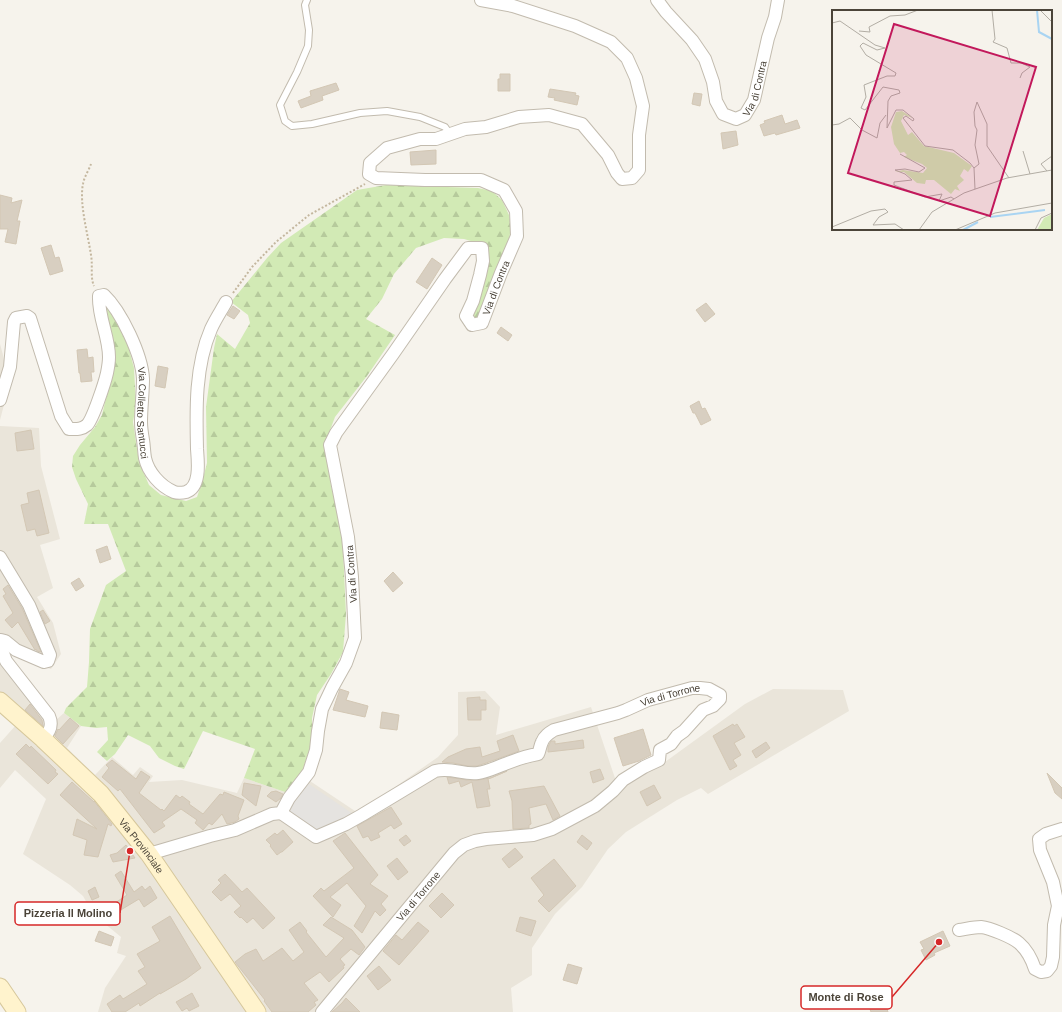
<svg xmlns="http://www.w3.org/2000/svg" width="1062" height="1012" viewBox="0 0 1062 1012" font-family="Helvetica,sans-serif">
  <defs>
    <pattern id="forest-firs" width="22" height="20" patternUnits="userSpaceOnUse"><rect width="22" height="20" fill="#d2eab5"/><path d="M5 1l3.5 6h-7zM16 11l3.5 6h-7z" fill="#b6ca9c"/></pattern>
  </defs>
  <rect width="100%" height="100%" fill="#f6f3ec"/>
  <path fill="#eae5da" d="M0,344L3,355L9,386L0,420Z
    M0,426L39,428L41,466L60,539L40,545L53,588L37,597L53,623L61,654L51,669L45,667L11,650L7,654L56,720L64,713L81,726L67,748L95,775L112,757L133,775L140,767L153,776L149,782L182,780L237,793L244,778L288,793L301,775L358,813L438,757L458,735V692L485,691L500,707L496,735L591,707L619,790L628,780L665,762L745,704L773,689L843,690L849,711L708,794L701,788L677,800L626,832L608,849L582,887L555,914L532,948V975L511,988L513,1012H98L105,988L126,956L117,953L121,937L93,914L83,896L70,885L23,854L46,799L15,770L0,788V743L16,725L0,711Z"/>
  <path fill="url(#forest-firs)" d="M386,185L478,188L492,191L502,200L509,215L511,225L509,242L478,321H472L481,244L464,239L444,238L416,248L394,274L382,299L366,319L395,335L367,376L335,417L326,441L331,486L342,528L346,614L343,652L331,674L317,695L312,718V742L301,775L288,793L244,778L255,749L203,731L184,769L175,766L159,758L150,746L128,735L115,754L107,761L97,752L108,740L107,727L96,728L81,726L64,713L66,708L87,687L89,662L90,629L106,585L126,571L108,524H84L88,504L76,479L72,467L73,456L80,445L95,427L102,415L114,364L105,304L113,315L125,336L129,349L134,368L136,405L133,422L139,462L149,485L161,495L186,501L197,497L202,482L207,463L206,407L214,348L217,334L235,349L250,323L248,315L231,302L267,258L281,243L357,190Z"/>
  <path fill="#e5e3e0" d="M306,782L356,816L317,833L290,814L287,805Z"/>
  <path fill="#d8cfc1" stroke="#d3c7b4" d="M500,74H510V91H498V79H500Z
    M336,83L339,90L322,96L323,100L301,108L298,101L311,96L310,91Z
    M550,89L576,93L575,95L579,96L577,105L554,100L555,98L548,97Z
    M694,93L702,94L700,106L692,104Z
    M782,115L785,124L797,120L800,128L776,135L775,133L764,136L760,125L765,123L764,121Z
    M736,131L738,145L723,149L721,133Z
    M436,150V164L411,165L410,152Z
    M0,195L12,198L11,203L22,200L17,221H20L16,244L5,242L8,229H0Z
    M51,245L55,258L59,257L63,271L50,275L41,248Z
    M432,258L442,265L427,289L416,282Z
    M706,303L715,314L705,322L696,310Z
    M233,306L240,311L234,319L227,315Z
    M501,327L512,335L508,341L497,333Z
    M87,349L88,358L93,357L94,372H91L92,381L81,382L80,373H79L77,350Z
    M158,366L168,368L165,388L155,386Z
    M699,401L702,409L705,408L711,420L701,425L695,413H693L690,406Z
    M31,430L34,449L17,451L15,433Z
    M39,490L49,533L37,536L35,529L27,531L21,505L29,503L27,493Z
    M107,546L111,559L100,563L96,550Z
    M393,572L403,583L393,592L384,581Z
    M79,578L84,586L76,591L71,583Z
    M8,585L22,608L41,652L37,651L36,649L35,650L18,622L12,628L5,620L13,613L3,596L6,594L3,589Z
    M43,610L50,621L45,624L40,612Z
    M340,689L349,692L346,700L368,706L365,717L333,710Z
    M480,697V700H486V710H481V720H468L467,698Z
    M30,704L42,720L43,726L25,710Z
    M382,712L399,715L397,730L380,728Z
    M70,718L79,726L63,744L55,736L58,729L59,730Z
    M733,724L734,726L737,724L745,737L734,743L741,755L733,760L737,766L730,770L713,736Z
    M643,729L651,755L639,761L623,766L614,738Z
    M513,735L519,751L486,763L477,766H468L453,763L442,762L448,757L466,749L480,747L482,757L500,751L497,741Z
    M583,740L584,748L548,752V747L551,741H555V744Z
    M766,742L770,748L756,758L752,751Z
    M26,744L30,748L31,746L56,770L55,772L58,774L48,784L16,754Z
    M112,760L136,779L141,771L150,777L139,793L161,810L162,809L164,811L176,795L180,798L182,796L190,802L189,804L203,814L220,794L223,795L224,792L244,800L238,816L239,819L235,822L227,824L222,814L212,825L209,823L203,830L195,823L197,820L181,809L162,822L165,826L154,833L120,789L118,791L102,777L109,768L106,765Z
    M600,769L604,779L593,783L590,772Z
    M507,771L488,779L490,789H487L490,806L477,808L472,782L461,787L459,781L449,784L447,777L467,780H478L491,778Z
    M1047,773L1062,788V799L1055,793Z
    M72,782L94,802V801L112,824L111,826L108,824L98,857L84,855L87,840L73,835L77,819L97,829L60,795Z
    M244,783L261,786L256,806L242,795Z
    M654,785L661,798L647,806L640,792Z
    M544,786L560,816L553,820L546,804L529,808L531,824L529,825V828L513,829L512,801L509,791Z
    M276,791L283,794L281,798L276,802L267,796L271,792Z
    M391,807L402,824L394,829L391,825L378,833L380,837L371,841L368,836L363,838L357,826Z
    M283,830L293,842L282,852H281L277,855L270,846L271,845L266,840L275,833L277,835Z
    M345,833L378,875L370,884L388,896L381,904L386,910L380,916L375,911L362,933L354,926L366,906L347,883L330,897L341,905L333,917L313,896L321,888L324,891L354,868L333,841Z
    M406,835L411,841L404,846L399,840Z
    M582,835L592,843L587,850L577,842Z
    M126,845L135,858L113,862L110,855L117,853Z
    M515,848L523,857L509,868L502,859Z
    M397,858L408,872L398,880L387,866Z
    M554,859L576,886L549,912L538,901L544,895L531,878Z
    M121,871L134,892L142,886L145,890L150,886L157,898L144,907L139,899L114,914L109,907L127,895L115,875Z
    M225,874L242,892L247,888L275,918L263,929L253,918L247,923L241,917L240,918L234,912L241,906L230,894L221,901L212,892L221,883L218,880Z
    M95,887L99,897L92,900L88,891Z
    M442,893L454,905L441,918L429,906Z
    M170,916L201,968L186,979L160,994V993L140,1006L139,1003L125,1012H112L107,1004L120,995L123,999L147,984L138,971L145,967L137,954L160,941L152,927Z
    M331,917L352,930L365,947L359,955L351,949L340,959L345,965L343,966L344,968L329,982L320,972L304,983L318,1000L314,1002L316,1005L308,1012H272L264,1001L265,1000L235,962L245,954L256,949L263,961L282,948L293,961L304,952L289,930L300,922L307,931L306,932L326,957L344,938L323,925Z
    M520,917L536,921L531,936L516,931Z
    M418,922L429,931L399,965L383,951L396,935L402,940Z
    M99,931L114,937L111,946L95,941Z
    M943,931L950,946L934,953L935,955L926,960L921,950L924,949L920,942Z
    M568,964L582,968L577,984L563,980Z
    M379,966L391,980L378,990L367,976Z
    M881,991L888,1012H871L865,996Z
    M192,993L199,1006L189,1011L187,1008L182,1011L176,1002Z
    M346,998L360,1012H332L342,1003Z"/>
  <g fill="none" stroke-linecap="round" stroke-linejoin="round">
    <defs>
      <path id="lane" d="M307,0L305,5L309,30L308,46L297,72L280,105L285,121L292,126L312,124L360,113L387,111L420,117L445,127L450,134"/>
      <g id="street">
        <path id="s1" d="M657,0L666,12L692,40L705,59L713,82L716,101L723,114L736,119L745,115L754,100L768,38L775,17L778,0"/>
        <path id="s2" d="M0,400L10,367L14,322L16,318L27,316L30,318L61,416L69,429C76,429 81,430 87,425C93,419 105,382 107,373C108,368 109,362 109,357C109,336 98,317 99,296L104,295C121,311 142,355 143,379C143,393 141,408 141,422C141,428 142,434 143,440C144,446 144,452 145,458C148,472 160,486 174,492C177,493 182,493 186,492C201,487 198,462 197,449C196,409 195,366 211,329C215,320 221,311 226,302"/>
        <path d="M0,557L29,605L50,655L48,661L44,662L16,650L5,641L1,640L0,645"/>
        <path d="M0,645L6,661L49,716C53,725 50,732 43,739"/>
        <path id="s3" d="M281,813L316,837L346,824L362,815L435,771C452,767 463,775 478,773C487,772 496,767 505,764C515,760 526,756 538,754C540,750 540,746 542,742C544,736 549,733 554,730L618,713L626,710L648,700L692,688H700L709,689L720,695V699L713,706L703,710L684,731L677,736L671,744L660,750L659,760L644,767L623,780L613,791L595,806L552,829L533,835L486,839L475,841L464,845L454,853L322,1012"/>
        <path id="s4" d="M149,854L210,836L235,830L272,814L281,813L289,798L309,772L316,750L318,731L322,709L332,688L346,663L355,638L352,577L348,537L330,445L336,433L393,354L445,279L468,248H482L483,261L480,275L473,301L466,316L472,325L482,323L501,273L517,236L516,211L504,190L481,180H425L376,178L369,174L370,163L387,148L420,139H436L465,129L486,127L519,117L549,115L582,124L608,155L617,173L622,179L632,178L639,170V135L643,106L636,78L627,58L611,42L575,26L513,6L481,0"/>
        <path d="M959,930C966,929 974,927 981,927C990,928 1012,937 1019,943C1026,949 1032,960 1035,969L1041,972L1047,971L1051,966L1053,957L1054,925L1058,906L1053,882L1040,850L1039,839L1046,834L1062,829"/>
      </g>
      <g id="secondary">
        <path id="s5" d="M0,701L43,739L101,794L149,854L257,1012"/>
        <path d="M0,987L17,1012"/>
      </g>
    </defs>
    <use href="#lane" stroke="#c2bbae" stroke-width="8"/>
    <use href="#street" stroke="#c2bbae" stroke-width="14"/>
    <use href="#secondary" stroke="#d6c79b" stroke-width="19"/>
    <path stroke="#c4b79f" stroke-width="2" stroke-dasharray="2 2" stroke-linecap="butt" d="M91,164C89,170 84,177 83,184C79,203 88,235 91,255C93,266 90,277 94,286
      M233,293L252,267L276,242L309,215L365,184"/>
    <use href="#lane" stroke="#fff" stroke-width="6"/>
    <use href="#street" stroke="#fff" stroke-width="12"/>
    <use href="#secondary" stroke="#fff3cd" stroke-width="17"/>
  </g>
  <g text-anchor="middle" stroke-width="3" stroke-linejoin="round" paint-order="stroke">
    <g font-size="10" fill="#4b4439" stroke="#fff">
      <text dy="4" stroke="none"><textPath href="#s1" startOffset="187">Via di Contra</textPath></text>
      <text dy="4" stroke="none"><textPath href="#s4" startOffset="911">Via di Contra</textPath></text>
      <text dy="4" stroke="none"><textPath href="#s2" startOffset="503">Via Colletto Santucci</textPath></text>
      <text transform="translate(351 574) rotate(-94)" y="4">Via di Contra</text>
      <text dy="4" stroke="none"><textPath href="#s3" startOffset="437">Via di Torrone</textPath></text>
      <text dy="4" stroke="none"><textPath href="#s5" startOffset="203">Via Provinciale</textPath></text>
      <text transform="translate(418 896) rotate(-50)" y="4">Via di Torrone</text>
    </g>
  </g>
  <g transform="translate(832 10)">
    <rect width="220" height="220" fill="#f6f3ec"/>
    <path d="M70,101L81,108L72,105L69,111L76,125L80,122L92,136L122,143L140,156L136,162L132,159L128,166L132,170L125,176L128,181L123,179L119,184L102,170H94L93,174L85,173L72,162H63L71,160L91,163L95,158L90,154L72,147L75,145L72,142L68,143L62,134L59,117L64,102ZM220,204V220H205L212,208Z" fill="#d2eab5"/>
    <path fill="none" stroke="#a9d4f2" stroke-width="2" d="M205,0L207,22L220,29M158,207L213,200M131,220L146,212"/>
    <path fill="none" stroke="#b2ada4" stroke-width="1" d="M160,0L163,29L161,32L175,38L179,53H189L198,57L190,63L188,68M208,0L220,12M0,13L8,11L43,35L53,38L45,40L31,33L28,36L34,45L64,63L63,66H55L32,75L34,87L29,98L33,100L51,77L67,80L68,83L59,86L56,91L55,118L64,100H71L82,109L81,111L74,106L71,108L93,136L121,140L138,153L142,158L143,179M27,21L38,22L37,17L58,6L73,5L86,0M0,115L7,114L18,108L30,120L45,128L48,113L54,105M191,141L198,164M68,144L93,158L87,162L73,159L63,160L73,164L80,170L62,172V175L93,187L110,184L107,191L119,187L122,189M142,158L147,154L143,135L145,120L143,116L142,102L145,92L155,114V136L177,168M215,161L209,154L220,146M0,217L39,201L53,199L56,202L47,207L41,215L63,214L72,220M87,220L100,202L132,183L175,168L220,160M123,220L163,203L220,193M203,220L209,208L220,203"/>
    <path fill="#c2185b" fill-opacity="0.15" stroke="#c2185b" stroke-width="2" d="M62,14L204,57L158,206L16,163Z"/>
    <rect width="220" height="220" fill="none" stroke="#4b4439" stroke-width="2"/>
  </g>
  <path fill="none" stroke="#d62828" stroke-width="1.5" d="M130 851L120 913M939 942L892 997"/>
  <g fill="#d62828" stroke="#fff" stroke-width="1.5">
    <circle cx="130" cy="851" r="4"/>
    <circle cx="939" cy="942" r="4"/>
  </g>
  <g fill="#fff" stroke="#d62828" stroke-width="1.5">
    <rect x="15" y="902" width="105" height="23" rx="4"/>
    <rect x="801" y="986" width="91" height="23" rx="4"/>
  </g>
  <g font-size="11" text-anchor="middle" font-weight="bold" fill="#4b4439">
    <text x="68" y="917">Pizzeria Il Molino</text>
    <text x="846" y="1001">Monte di Rose</text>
  </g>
</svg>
